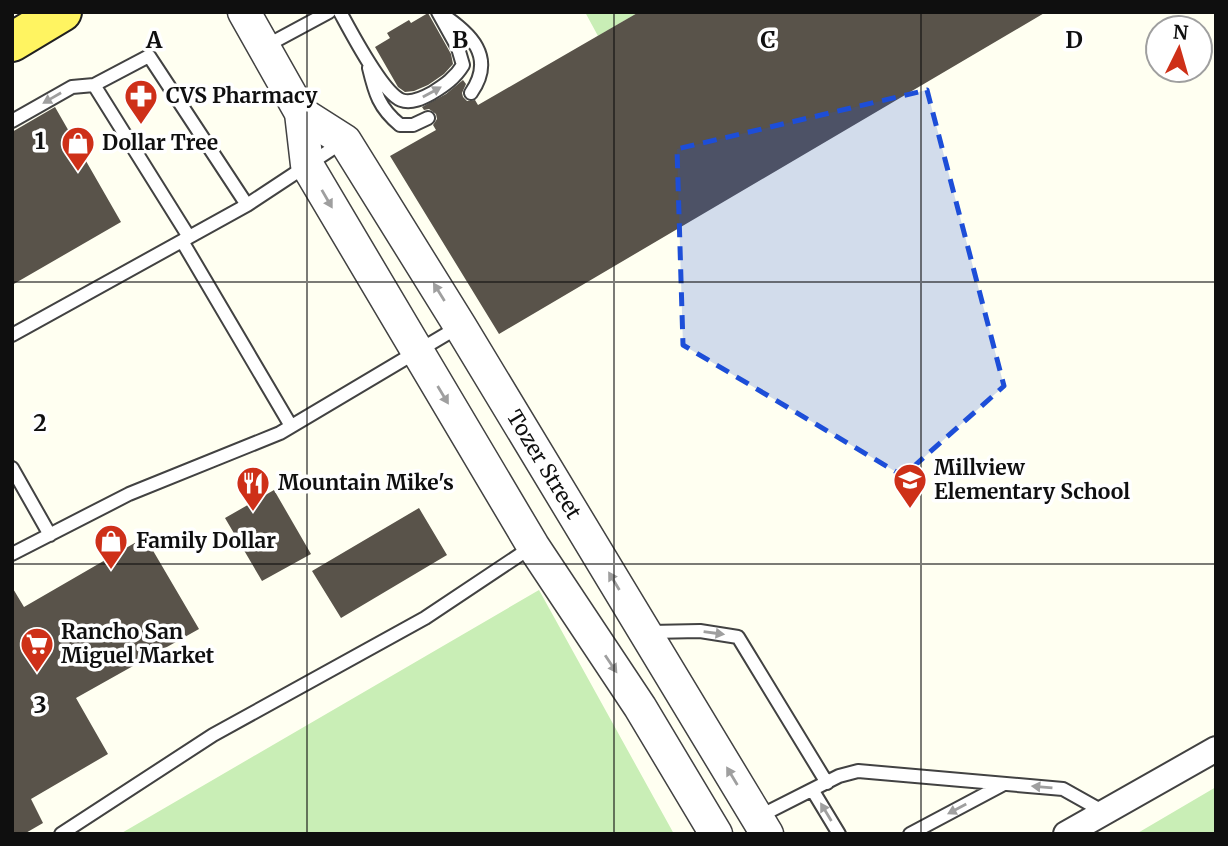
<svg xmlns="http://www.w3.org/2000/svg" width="1228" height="846" viewBox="0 0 1228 846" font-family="Merriweather,serif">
  <rect width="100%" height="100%" fill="#fffff1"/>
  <path fill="#c9eeb6" d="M585,12H639L598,36Z
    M539,590L674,834H120Z
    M1216,786V834H1136L1216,787Z"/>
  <path fill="#59534a" d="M639,12H1046L499,334L390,156L436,130L433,125L437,119L436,114L429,109L424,110L422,107L446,94L463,80L466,84L462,93L463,97L467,101L475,100L478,105Z
    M428,13L451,54L453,64L444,74L428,85L414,91L405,92L398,87L375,47L390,38L387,33L409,20L411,23Z
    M55,107L121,222L12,285V132Z
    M274,490L311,554L262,581L225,518Z
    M419,508L447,555L341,618L312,571Z
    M145,537L199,629L76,698L108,754L31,799L43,823L24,834H12V587L24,607Z"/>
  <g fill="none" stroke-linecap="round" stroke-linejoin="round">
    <defs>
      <path id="service" d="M340,12C351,32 382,92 401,100C411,104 423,98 432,93C445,85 455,78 463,65L458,48L438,12
        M440,13C471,33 496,57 471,93
        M264,47L329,12
        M369,68C375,93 379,108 400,125H413L428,118
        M12,121L72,87L94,85
        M189,237L94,85L149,56L247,205
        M182,241L291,426
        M12,335L247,205L344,141
        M12,468L50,535
        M12,554L129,494L280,433L460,326
        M650,632L700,631L738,637L827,783
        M813,791L839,834
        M758,817L839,776L858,771L1063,789L1104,812
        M61,834L213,735L425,618L533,546
        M910,834L1004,784"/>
      <path id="minor" d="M1066,834L1216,749"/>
      <g id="tertiary">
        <path d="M244,12L301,113L307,165L533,546L640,707L716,834"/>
        <path id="s1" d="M301,113L345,141L460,326L767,834"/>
      </g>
      <path id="primary" d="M12,42L62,12"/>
    </defs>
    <use href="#service" stroke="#424242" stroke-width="16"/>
    <use href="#minor" stroke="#424242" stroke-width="28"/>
    <use href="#tertiary" stroke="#424242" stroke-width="35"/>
    <use href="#primary" stroke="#202020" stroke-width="42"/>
    <use href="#service" stroke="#fff" stroke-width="12"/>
    <use href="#minor" stroke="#fff" stroke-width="24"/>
    <use href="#tertiary" stroke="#fff" stroke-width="32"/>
    <use href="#primary" stroke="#fff461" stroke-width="38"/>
  </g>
  <defs><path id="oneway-solid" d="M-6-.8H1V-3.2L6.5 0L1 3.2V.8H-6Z" transform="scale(1.75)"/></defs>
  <g fill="#9f9f9f">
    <use href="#oneway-solid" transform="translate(432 92) rotate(-29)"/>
    <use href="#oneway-solid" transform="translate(52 98) rotate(150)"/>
    <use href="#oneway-solid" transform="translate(327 199) rotate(60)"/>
    <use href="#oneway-solid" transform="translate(439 292) rotate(-122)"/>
    <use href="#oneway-solid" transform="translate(443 395) rotate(59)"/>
    <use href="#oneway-solid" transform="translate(614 581) rotate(-121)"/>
    <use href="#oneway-solid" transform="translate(714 633) rotate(8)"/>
    <use href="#oneway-solid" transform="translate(611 664) rotate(56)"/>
    <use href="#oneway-solid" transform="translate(732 776) rotate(-121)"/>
    <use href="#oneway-solid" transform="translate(1042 787) rotate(-175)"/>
    <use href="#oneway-solid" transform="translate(957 809) rotate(152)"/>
    <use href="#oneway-solid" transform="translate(826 812) rotate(-121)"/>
  </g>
  <path fill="#1d4ed8" fill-opacity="0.2" stroke="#1d4ed8" stroke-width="5" stroke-dasharray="14 9" stroke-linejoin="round" d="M927,90L1004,386L903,476L683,345L677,149Z"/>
  <path fill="none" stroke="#0f0f0f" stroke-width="2" stroke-opacity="0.55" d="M307,12V834M614,12V834M921,12V834M12,282H1216M12,564H1216"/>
  <defs>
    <symbol id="pharmacy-pin" viewBox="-11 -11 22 30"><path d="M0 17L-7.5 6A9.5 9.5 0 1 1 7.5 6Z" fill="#ce3018" stroke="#fff"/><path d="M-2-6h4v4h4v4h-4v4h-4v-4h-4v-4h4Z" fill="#fff"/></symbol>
    <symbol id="shop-pin" viewBox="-11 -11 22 30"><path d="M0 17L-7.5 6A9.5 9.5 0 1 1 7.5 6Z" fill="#ce3018" stroke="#fff"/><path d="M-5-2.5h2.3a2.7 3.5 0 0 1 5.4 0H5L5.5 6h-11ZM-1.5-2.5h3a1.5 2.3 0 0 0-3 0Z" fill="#fff"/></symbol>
    <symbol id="school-pin" viewBox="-11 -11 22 30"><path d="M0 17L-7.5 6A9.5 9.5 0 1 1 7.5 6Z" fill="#ce3018" stroke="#fff"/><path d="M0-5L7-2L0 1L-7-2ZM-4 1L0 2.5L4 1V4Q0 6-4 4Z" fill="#fff"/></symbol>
    <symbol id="restaurant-pin" viewBox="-11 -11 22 30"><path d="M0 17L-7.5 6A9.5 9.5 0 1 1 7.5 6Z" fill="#ce3018" stroke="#fff"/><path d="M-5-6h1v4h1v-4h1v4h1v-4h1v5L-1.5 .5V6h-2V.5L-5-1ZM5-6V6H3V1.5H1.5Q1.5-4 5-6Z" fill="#fff"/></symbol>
    <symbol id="supermarket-pin" viewBox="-11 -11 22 30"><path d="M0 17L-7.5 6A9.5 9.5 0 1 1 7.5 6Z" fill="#ce3018" stroke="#fff"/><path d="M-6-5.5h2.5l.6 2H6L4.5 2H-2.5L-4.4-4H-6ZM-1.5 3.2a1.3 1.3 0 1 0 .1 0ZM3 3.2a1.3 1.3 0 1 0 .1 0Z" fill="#fff"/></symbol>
  </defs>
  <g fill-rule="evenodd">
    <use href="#pharmacy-pin" x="122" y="77" width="38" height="52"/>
    <use href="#shop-pin" x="59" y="124" width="38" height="52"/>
    <use href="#school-pin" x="891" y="461" width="38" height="52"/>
    <use href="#restaurant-pin" x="234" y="464" width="38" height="52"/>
    <use href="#shop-pin" x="92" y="522" width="38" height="52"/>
    <use href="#supermarket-pin" x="18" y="625" width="38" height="52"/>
  </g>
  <g text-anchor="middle" stroke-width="7" stroke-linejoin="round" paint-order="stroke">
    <g font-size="21" font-weight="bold" fill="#0f0f0f" stroke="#fff" text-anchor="start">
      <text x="166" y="103">CVS Pharmacy</text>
      <text x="102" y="150">Dollar Tree</text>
      <text x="934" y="475">Millview<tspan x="934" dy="24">Elementary School</tspan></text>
      <text x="278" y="490">Mountain Mike's</text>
      <text x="136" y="548">Family Dollar</text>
      <text x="61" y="639">Rancho San<tspan x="61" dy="24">Miguel Market</tspan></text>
    </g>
    <g font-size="21" fill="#0f0f0f" stroke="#fff">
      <text dy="7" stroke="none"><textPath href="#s1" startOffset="432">Tozer Street</textPath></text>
    </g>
  </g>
  <g font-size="23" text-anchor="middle" font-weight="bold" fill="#0f0f0f" stroke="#fff" stroke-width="7" stroke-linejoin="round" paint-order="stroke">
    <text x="154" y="48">A</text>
    <text x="460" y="48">B</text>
    <text x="768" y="48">C</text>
    <text x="1074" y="48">D</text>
    <text x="40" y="149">1</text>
    <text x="40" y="431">2</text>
    <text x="40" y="713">3</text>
  </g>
  <rect width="1228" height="846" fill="none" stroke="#0f0f0f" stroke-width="28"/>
  <g transform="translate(1179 49) rotate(5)"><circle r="33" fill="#ffffff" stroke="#9f9f9f" stroke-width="2"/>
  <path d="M0-5L12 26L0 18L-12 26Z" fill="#ce3018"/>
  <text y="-10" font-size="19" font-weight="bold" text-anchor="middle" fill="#0f0f0f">N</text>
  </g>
</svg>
